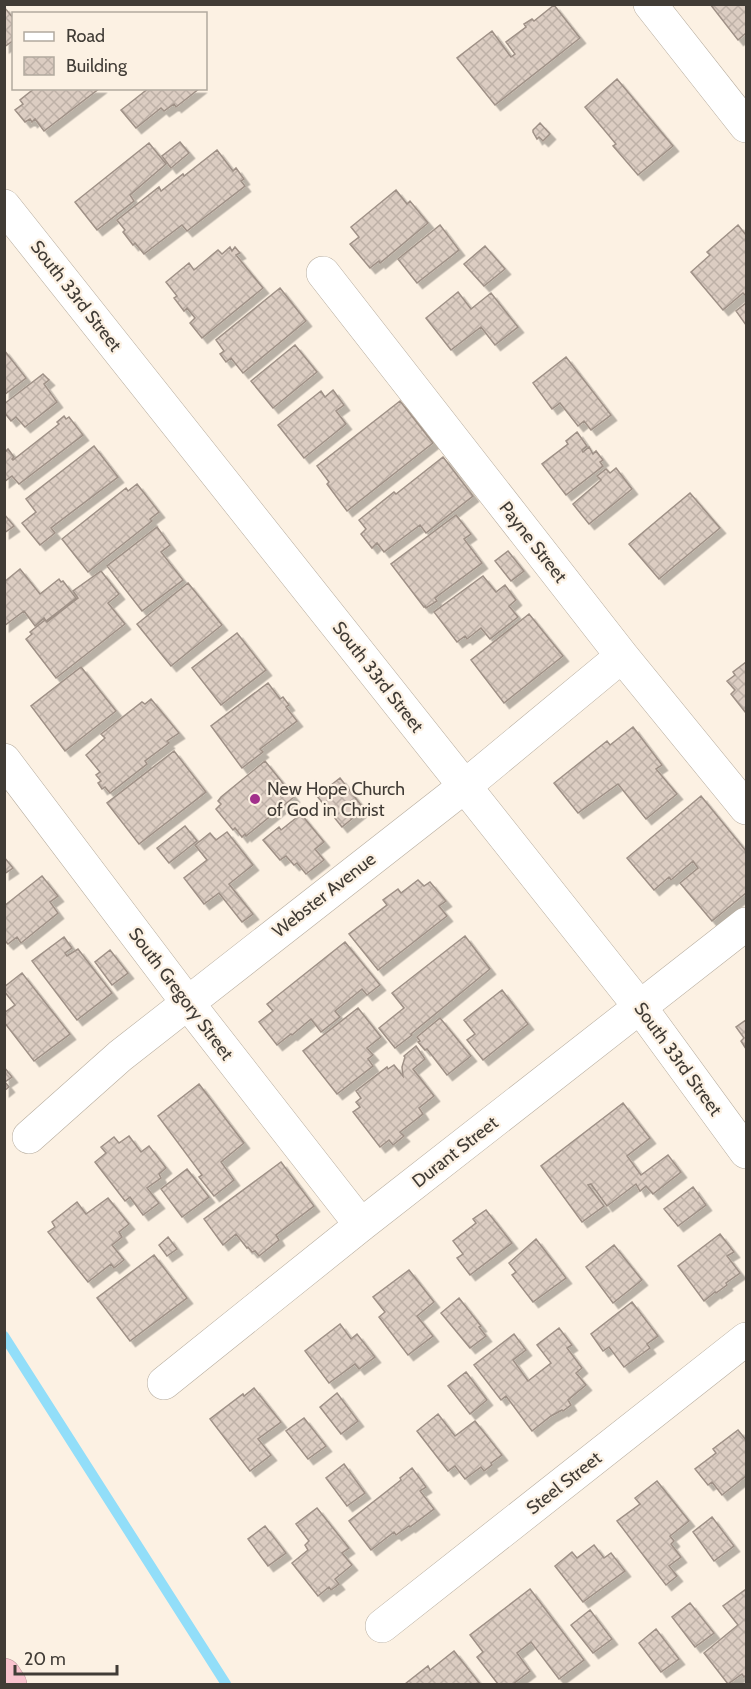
<svg xmlns="http://www.w3.org/2000/svg" width="751" height="1689" viewBox="0 0 751 1689" font-family="Cabin,sans-serif">
  <defs>
    <pattern id="building-cross-hatch" width="8" height="8" patternUnits="userSpaceOnUse" patternTransform="scale(1.5)"><rect width="8" height="8" fill="#dccdc2"/><path d="M0 0l8 8M0 8l8-8" fill="none" stroke="#beb1a7"/></pattern>
    <filter id="shadow"><feDropShadow dx="5.5" dy="5.5" stdDeviation="0" flood-color="#0004"/></filter>
  </defs>
  <rect width="100%" height="100%" fill="#fcf1e3"/>
  <g fill="none" stroke-linecap="round" stroke-linejoin="round">
    <path stroke="#92def9" stroke-width="10" d="M4,1336L226,1684"/>
  </g>
  <path fill="url(#building-cross-hatch)" stroke="#9f9187" stroke-width="1.5" filter="url(#shadow)" d="M710,4H746V33L738,40Z
    M554,5L580,38L495,105L457,58L492,31L511,57L515,54L506,42L526,27L524,24L532,19L534,21Z
    M4,7L14,19V40L4,47Z
    M617,79L673,146L638,175L613,146L616,144L585,107Z
    M35,88H100L44,131L35,119L32,122L30,119L25,122L15,110L23,104L20,100Z
    M149,88H200L176,107L174,104L164,111L161,108L136,128L121,110Z
    M540,123L550,134L543,141L539,137L537,139L533,132V130Z
    M180,142L189,153L171,168L162,156Z
    M149,143L166,164L130,195L134,201L97,230L75,202Z
    M217,150L233,171L236,168L244,179L241,181L245,186L187,231L182,225L144,254L135,243L133,245L123,232L125,230L117,220L159,187L161,191L183,174L184,176Z
    M396,190L407,204L410,201L428,223L380,263L379,261L370,268L350,244L359,237L351,227Z
    M440,225L459,250L417,283L398,259Z
    M738,225L746,235V296L743,293L723,310L691,272L710,255L707,252Z
    M485,246L505,269L484,286L464,264Z
    M230,247L232,251L235,247L240,253L236,255L263,288L202,338L190,323L195,318L187,308L184,311L174,298L177,296L166,282L189,263L194,270L218,250L222,254Z
    M280,288L306,321L243,373L231,358L226,362L220,354L224,351L216,340Z
    M458,292L471,309L491,293L518,327L495,345L481,327L451,350L426,318Z
    M746,303V325L736,311Z
    M295,345L317,372L273,408L251,381Z
    M4,350L26,378L4,395Z
    M566,357L611,415L591,430L584,421L578,426L560,403L552,409L533,383Z
    M43,374L49,380L44,384L57,402L25,427L16,417L11,421L4,412V404Z
    M333,390L344,405L336,411L346,424L304,458L278,425L321,391L325,397Z
    M400,401L433,443L347,511L327,484L329,482L317,466Z
    M64,416L66,419L69,417L83,435L19,484L12,476L4,482V450L6,451L8,449L14,457L12,459L13,460L59,424L57,422Z
    M577,432L587,446L582,450L583,452L589,447L593,454L596,451L603,460L600,462L603,466L566,495L542,464L568,444L566,441Z
    M94,446L118,477L51,528L55,533L40,545L22,523L36,512L26,499Z
    M443,457L473,496L426,533L420,525L384,552L377,543L372,548L361,534L366,529L359,520L394,492L396,494Z
    M616,468L632,489L589,524L573,504L601,480L597,476L606,469L610,473Z
    M137,484L159,512L150,519L152,521L88,572L62,539L126,488L128,491Z
    M690,493L720,528L659,579L629,544Z
    M4,514L14,526L4,533Z
    M456,515L471,534L464,539L482,563L435,598L437,601L426,608L425,606L424,607L391,564Z
    M157,527L170,545L161,552L183,580L142,611L107,566Z
    M508,551L524,571L511,581L495,561Z
    M20,569L40,594L59,579L61,582L63,581L76,598L46,621L44,618L35,626L24,611L4,626V582Z
    M101,571L119,594L108,603L125,624L56,678L26,639L32,634L30,632L45,620L47,622L78,598L73,591Z
    M483,576L496,592L505,585L516,600L509,606L518,617L490,639L481,628L467,639L465,636L457,642L434,612Z
    M188,583L222,625L171,666L137,624Z
    M529,614L563,656L504,703L471,660Z
    M237,633L266,670L221,705L192,668Z
    M746,662V713L731,694L735,690L727,681L735,675L733,672Z
    M81,667L116,711L65,751L31,706Z
    M268,683L280,699L283,697L289,705L286,707L297,721L260,749L263,752L242,768L211,726Z
    M151,699L179,733L167,741L169,743L145,761L147,764L110,793L105,787L102,789L98,783L101,781L96,775L100,772L86,755L105,738L101,734L142,702L145,704Z
    M633,727L662,765L656,769L677,794L646,819L618,784L578,813L554,783L607,741L610,745Z
    M174,751L206,792L139,844L107,803Z
    M265,761L294,797L246,836L245,834L242,837L235,828L233,830L216,809L221,804L218,801L221,797Z
    M340,778L364,809L342,827L317,796Z
    M701,796L746,851V893L712,921L680,883L698,868L693,861L671,880L669,877L654,890L627,858Z
    M301,814L324,842L315,849L324,860L306,874L297,863L294,865L286,856L280,860L263,840L279,827L281,830Z
    M185,826L197,841L169,863L157,848Z
    M227,832L253,865L229,884L253,914L242,922L219,893L204,904L184,878L207,860L195,845L210,833L216,840Z
    M4,857L13,868L4,874Z
    M42,876L58,896L50,902L58,913L21,943L17,937L8,944L4,940V906Z
    M418,880L424,886L430,882L446,901L439,906L447,916L378,970L349,934L387,905L383,900L398,889L401,893Z
    M465,936L490,969L411,1034L412,1035L395,1048L379,1028L404,1008L392,993Z
    M64,937L72,948L65,953L67,956L78,949L112,993L77,1020L32,961Z
    M345,942L380,985L367,995L362,989L335,1011L340,1017L321,1032L311,1019L292,1035L291,1034L277,1045L259,1022L273,1011L267,1004Z
    M110,950L128,973L112,985L95,962Z
    M22,973L70,1034L34,1061L4,1022V1013L15,1005L4,991V987Z
    M502,990L528,1024L483,1060L467,1040L475,1034L464,1020Z
    M358,1008L381,1037L367,1048L373,1055L368,1059L373,1066L337,1094L303,1051Z
    M440,1018L471,1056L447,1075L427,1049L425,1050L418,1042L420,1041L417,1037Z
    M746,1020V1049L741,1041L744,1038L736,1027Z
    M416,1046L425,1059L413,1069L434,1096L419,1108L423,1114L400,1132L404,1136L393,1145L389,1140L380,1147L353,1112L360,1107L356,1102L361,1098L356,1091L387,1067L388,1069L394,1065L403,1076L402,1067L405,1057L404,1056Z
    M4,1067L12,1077L5,1082L9,1087L4,1091Z
    M199,1084L244,1143L221,1162L234,1180L214,1196L199,1177L202,1175L158,1116Z
    M623,1103L650,1138L627,1156L641,1175L668,1155L681,1172L653,1194L646,1186L640,1191L636,1184L607,1206L591,1184L588,1185L604,1206L582,1222L541,1166Z
    M129,1136L141,1152L149,1146L166,1168L159,1174L161,1178L147,1188L159,1203L143,1215L130,1197L125,1201L95,1162L106,1153L101,1147L114,1137L119,1143Z
    M281,1162L314,1206L276,1235L279,1240L259,1256L255,1251L252,1252L248,1247L247,1248L236,1234L223,1245L204,1219Z
    M187,1169L209,1197L182,1217L161,1189Z
    M693,1187L706,1205L678,1226L664,1209Z
    M108,1198L129,1224L119,1232L122,1237L112,1245L124,1260L114,1268L111,1264L88,1282L48,1232L55,1227L52,1222L77,1202L86,1214Z
    M486,1210L512,1243L470,1275L457,1258L463,1254L453,1241L476,1223L473,1219Z
    M720,1234L734,1252L727,1256L740,1273L726,1283L727,1285L716,1293L715,1292L704,1301L678,1266Z
    M168,1237L177,1249L167,1256L159,1245Z
    M536,1239L566,1278L533,1302L512,1275L516,1272L509,1263Z
    M614,1245L642,1280L613,1303L586,1267Z
    M154,1255L187,1298L130,1341L97,1298Z
    M409,1270L434,1302L417,1316L433,1336L408,1355L379,1317L385,1312L373,1297Z
    M459,1298L481,1326L479,1327L486,1336L470,1348L441,1313Z
    M632,1302L658,1336L647,1344L650,1348L624,1367L609,1347L603,1351L591,1334Z
    M340,1324L351,1339L357,1334L375,1357L359,1369L355,1364L329,1383L305,1351Z
    M559,1328L572,1345L567,1348L582,1368L576,1373L586,1385L568,1400L571,1405L563,1411L562,1410L551,1416L532,1431L506,1396L501,1400L474,1365L514,1334L526,1350L513,1360L528,1381L551,1363L537,1345Z
    M466,1372L487,1400L470,1414L448,1386Z
    M254,1388L281,1422L258,1439L271,1455L250,1471L210,1419L243,1394L244,1396Z
    M337,1393L358,1421L341,1434L320,1407Z
    M438,1414L455,1436L475,1421L502,1455L491,1463L492,1465L484,1471L481,1467L465,1479L455,1466L448,1471L417,1431Z
    M304,1418L326,1446L308,1459L286,1431Z
    M738,1430L746,1440V1476L722,1495L712,1482L708,1485L695,1469L716,1453L713,1449Z
    M344,1464L365,1493L347,1506L326,1478Z
    M412,1468L426,1487L420,1491L434,1509L410,1527L409,1526L396,1535L394,1532L371,1550L349,1521L401,1480L400,1478Z
    M657,1481L689,1521L670,1536L674,1541L671,1544L681,1557L669,1566L677,1576L666,1585L617,1521L640,1504L635,1498Z
    M317,1508L349,1548L342,1553L352,1565L335,1579L339,1584L331,1590L329,1587L318,1596L292,1563L308,1550L305,1545L309,1541L296,1524Z
    M712,1517L734,1546L714,1561L693,1532Z
    M265,1526L286,1553L268,1566L248,1539Z
    M594,1545L604,1558L611,1553L625,1571L583,1602L555,1566L572,1552L577,1558Z
    M530,1589L584,1660L559,1679L531,1642L517,1653L530,1671L513,1684H498L477,1657L483,1652L470,1635Z
    M745,1590L746,1592V1675L744,1677L742,1674L728,1684L704,1653L738,1625L723,1606Z
    M690,1603L714,1633L695,1647L672,1617Z
    M590,1610L612,1639L593,1653L571,1625Z
    M656,1629L679,1659L661,1672L639,1643Z
    M454,1651L480,1684H405L428,1666L430,1670Z"/>
  <g fill="none" stroke-linecap="round" stroke-linejoin="round">
    <defs>
      <path id="minor" d="M650,4L746,126
        M4,206L640,1007L746,1152
        M323,273L622,656L746,808
        M4,760L187,1002L361,1225
        M29,1137L120,1056L465,786L622,656
        M164,1383L361,1225L746,924
        M382,1626L746,1339"/>
      <path id="highway" d="M4,1675L10,1684"/>
    </defs>
    <use href="#minor" stroke="#b6ac9e" stroke-width="34"/>
    <use href="#highway" stroke="#b99499" stroke-width="34"/>
    <use href="#minor" stroke="#fff" stroke-width="33"/>
    <use href="#highway" stroke="#f9c3ce" stroke-width="33"/>
  </g>
  <circle fill="#a2308b" stroke="#fcf1e3" stroke-width="2" cx="255" cy="799" r="6"/>
  <g text-anchor="middle" stroke-width="4.5" stroke-linejoin="round" paint-order="stroke">
    <g font-size="18" fill="#413c36" stroke="#fcf1e3">
      <text transform="translate(76 296) rotate(52)" y="6">South 33rd Street</text>
      <text transform="translate(533 542) rotate(52)" y="6">Payne Street</text>
      <text transform="translate(378 677) rotate(52)" y="6">South 33rd Street</text>
      <text transform="translate(324 895) rotate(-38)" y="6">Webster Avenue</text>
      <text transform="translate(181 994) rotate(53)" y="6">South Gregory Street</text>
      <text transform="translate(678 1059) rotate(54)" y="6">South 33rd Street</text>
      <text transform="translate(455 1152) rotate(-38)" y="6">Durant Street</text>
      <text transform="translate(564 1483) rotate(-38)" y="6">Steel Street</text>
    </g>
    <g font-size="18" fill="#413c36" stroke="#fcf1e3" text-anchor="start">
      <text x="267" y="795">New Hope Church<tspan x="267" dy="21">of God in Christ</tspan></text>
    </g>
  </g>
  <rect width="751" height="1689" fill="none" stroke="#413c36" stroke-width="12"/>
  <rect x="12" y="12" width="195" height="78" fill="#fcf1e3" stroke="#b1a99e" stroke-width="1.5"/>
  <rect x="24" y="32" width="30" height="9" fill="#ffffff" stroke="#b1a99e" stroke-width="1.5"/>
  <text x="66" y="42" font-size="18" fill="#413c36">Road</text>
  <rect x="24" y="57" width="30" height="18" fill="url(#building-cross-hatch)" stroke="#b1a99e" stroke-width="1.5"/>
  <text x="66" y="72" font-size="18" fill="#413c36">Building</text>
  <path d="M15 1665v9h102v-9" fill="none" stroke="#413c36" stroke-width="3"/>
  <text x="24" y="1665" font-size="18" fill="#413c36" stroke="#fcf1e3" stroke-width="4.5" paint-order="stroke">20 m</text>
</svg>
